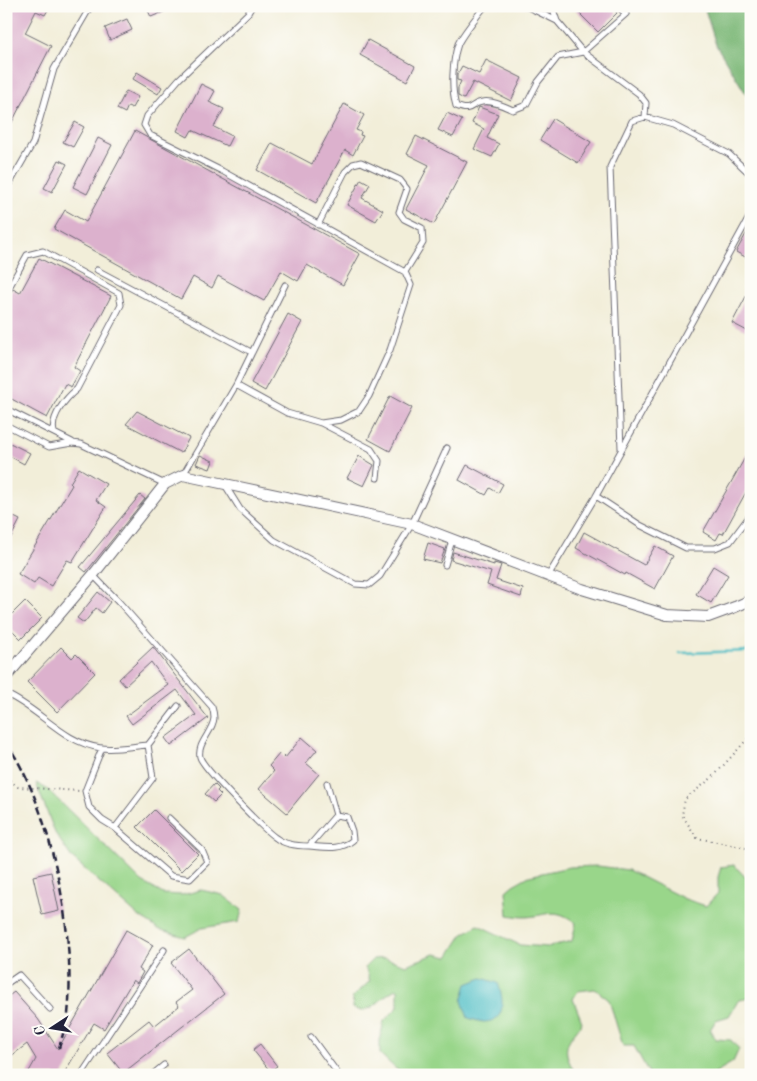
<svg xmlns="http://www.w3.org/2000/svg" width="757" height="1081" viewBox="0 0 757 1081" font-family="'Old Standard TT',serif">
  <rect width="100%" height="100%" fill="#fdfcf7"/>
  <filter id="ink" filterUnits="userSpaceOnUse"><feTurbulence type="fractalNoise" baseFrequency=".02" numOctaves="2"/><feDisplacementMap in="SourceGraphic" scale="10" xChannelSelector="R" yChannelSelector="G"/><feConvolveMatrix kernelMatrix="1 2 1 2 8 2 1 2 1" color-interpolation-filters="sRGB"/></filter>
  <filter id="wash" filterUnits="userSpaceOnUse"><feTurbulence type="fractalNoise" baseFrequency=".0096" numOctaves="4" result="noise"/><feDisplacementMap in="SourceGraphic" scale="20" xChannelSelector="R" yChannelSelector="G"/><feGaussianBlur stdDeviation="1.12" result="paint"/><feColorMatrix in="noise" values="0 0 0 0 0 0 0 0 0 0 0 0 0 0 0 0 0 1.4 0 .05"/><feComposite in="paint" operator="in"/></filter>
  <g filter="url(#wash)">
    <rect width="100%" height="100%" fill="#f2eed9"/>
    <path fill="#99d68a" stroke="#5e7c62" d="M36,783L47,789L142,882L163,894L182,895L201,890L223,895L242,910L239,922L202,928L185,937L158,929L137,915L72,858L55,833Z
      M734,865L751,883V996L738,1001L729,1016L716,1020L710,1030L716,1039L731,1040L739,1049L733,1062L711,1075H650L634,1046H623L609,1000L595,989L578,991L573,999L582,1022C579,1029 573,1033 570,1039C562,1052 570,1063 576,1075H405L395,1068L380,1054V1039L384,1021L398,1007V989C385,991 378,1008 364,1010C361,1011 355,1009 352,1008L353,997L370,981L365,967L373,959L385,958L406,965L435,954L448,957L462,935L478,925L520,945L548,947L572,941L576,923C554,906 548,916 525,917C520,917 514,916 508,915L506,891L513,885L529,876L569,867L598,866L628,870L685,899L706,906L718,893V877L721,867Z"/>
    <path fill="#7ab776" stroke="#4e6c58" d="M704,6H751V102L716,45Z"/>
    <path fill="#52c0c7" stroke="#3a7181" d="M482,978L498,983C503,998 508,1021 484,1022C479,1022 473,1019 468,1018L462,1001L467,984Z"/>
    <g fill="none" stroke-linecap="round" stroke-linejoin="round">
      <path stroke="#52c0c7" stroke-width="2.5" d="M680,653L751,651"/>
    </g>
    <g id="blocks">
      <path fill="#dcb1cd" d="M6,6H50L45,15L36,11L25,33L51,46L6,134Z
        M146,6H178L151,17Z
        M572,6H611L617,13L598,32Z
        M127,19L132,30L110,40L105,28Z
        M368,40L415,66L407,81L360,55Z
        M486,60L522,78L511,101L473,82L464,99L458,96V88L461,81L457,80V75L462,66L479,74Z
        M137,72L162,87L158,94L133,79Z
        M201,84L215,91L209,102L224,109L214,127L232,136L227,146L192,130L188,137L177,131Z
        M126,91L138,97L132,108L128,106L125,113L117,109Z
        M344,104L364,115L356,130L361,132L360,135L363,136L353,155L345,150L316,203L257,170L272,143L312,164Z
        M479,107L498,114L487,138L499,144L492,157L474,149L484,129L472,123Z
        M447,113L462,120L453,137L438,130Z
        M553,119L591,142L578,163L540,140Z
        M75,122L84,127L73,147L63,142Z
        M135,131L360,254L343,285L307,265L298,281L281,271L264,301L218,276L212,288L193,277L181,299L54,229L65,210L86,222Z
        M416,136L467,162L434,224L406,209L429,165L407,154Z
        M98,138L112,145L87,194L73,187Z
        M59,160L67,164L52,192L44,188Z
        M361,179L370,184L362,198L383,210L376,221L347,205Z
        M751,225V260L736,252Z
        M39,258L111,296L74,367L80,371L71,387L65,384L47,418L6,396V298L13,289L20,293Z
        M751,287V333L732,323Z
        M288,314L302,322L265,391L251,383Z
        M390,396L412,408L390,451L368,439Z
        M137,411L189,438L181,453L126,424Z
        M8,442L30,453L24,464L6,454V445Z
        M751,447V483L723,534L720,533L716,540L703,532Z
        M200,455L213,461L210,469L196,464Z
        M359,456L374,465L364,486L347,478Z
        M467,465L503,484L498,493L490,488L486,495L459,480Z
        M79,468L106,484L96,500L106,507L72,562L67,560L51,586L38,578L34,584L18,574L72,485L70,483Z
        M140,495L145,499L86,572L80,567Z
        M6,513L20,520L6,547Z
        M584,532L644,565L655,546L673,556L655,589L626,573L625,575L576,548Z
        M428,543L445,549L440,563L423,559Z
        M453,552L494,565V563L501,565L496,580L523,589L521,597L487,585L491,572L451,560Z
        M713,566L728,575L711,603L696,594Z
        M98,592L110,602L102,613L96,608L84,623L77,618Z
        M25,601L42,618L21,639L6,624V620Z
        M61,647L72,658L76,654L95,673L57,712L27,682Z
        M153,647L208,718L171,746L165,738L196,715L177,690L132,724L126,716L168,685L151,662L125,686L119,679Z
        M302,737L317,750L306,763L319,774L287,813L259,789L274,771L269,766L280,753L285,758Z
        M214,784L219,789L217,791L221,795L214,802L205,794Z
        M154,810L198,854L181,871L137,827Z
        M51,872L59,911L42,915L33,876Z
        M126,930L153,945L139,969L143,972L137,983L133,980L104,1029L94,1023L63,1075H27L36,1059L27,1044L6,1060V998L14,992L38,1019L58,1049Z
        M189,949L224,994L123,1073L107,1053L149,1020L154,1026L179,1006L176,1002L192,990L171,963Z
        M260,1044L277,1066L270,1071L253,1050Z"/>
    </g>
  </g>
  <g filter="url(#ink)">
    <use href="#blocks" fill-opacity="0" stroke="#6b6972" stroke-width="1"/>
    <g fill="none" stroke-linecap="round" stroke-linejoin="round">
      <defs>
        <path id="lane" d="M252,6L248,13L179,79L147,116L144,125L150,135L222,171L405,272L411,285L390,350L369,396L359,411L341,420L321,423
          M485,6C478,15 462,35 458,44C452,62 451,89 456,106C473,113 469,104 482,102C492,100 504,106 513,110L526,105L538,82L558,57L583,52L626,14L617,6
          M526,6L557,21L583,52L639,94L646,103L645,117
          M552,6L557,21
          M6,190L33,143L54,69L89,9L92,6
          M318,225L345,172L353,164L361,162L400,180L407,189L399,212L404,219L422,228L423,243L405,272
          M97,270L251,352
          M6,293L27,255L43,251L119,293L121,305L77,389C66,398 50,417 54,432
          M236,385L287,413L321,423L371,449L379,461L377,478
          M6,409L72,442
          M6,425L49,447L72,443L81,444L165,484
          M621,448L610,167L632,121L645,117L673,125L729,154L751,175
          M183,475L236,385L285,285
          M225,485L240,509L274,540L355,584L369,585L380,576L412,524L447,448
          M596,496L640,525L686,548H715L730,542L751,514
          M445,565L452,540
          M93,575L119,602L212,707C213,710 214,715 214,718C213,732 197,743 200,757C202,767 265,831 276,838C285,845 297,846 309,846L336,815L327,783
          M548,576L596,496L751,214
          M6,694C40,709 63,743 101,748C116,750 133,746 148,745L178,706
          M102,748L85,791L89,807L102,820L115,828L171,876L190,879L207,862L202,850L169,818
          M115,828L153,778L148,745
          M309,846C324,847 340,851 353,840L352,831L347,817L336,815
          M6,984L19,975L50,1009
          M311,1037L339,1075
          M81,1075L164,950
          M152,1075L164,1065"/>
        <path id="street" d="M6,677L93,575L165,484L183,475L412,524L582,589L667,615L708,617L735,607L751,600"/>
      </defs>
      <use href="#lane" stroke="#6b6972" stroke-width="7"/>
      <use href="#street" stroke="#6b6972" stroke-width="12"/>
      <path stroke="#6b6972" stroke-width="2" stroke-dasharray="1 4" stroke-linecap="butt" d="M751,735L713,777L685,799L682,815L697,838L751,849
        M6,777L18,787L80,791"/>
      <use href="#lane" stroke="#fff" stroke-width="5"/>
      <use href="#street" stroke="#fff" stroke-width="10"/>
      <path stroke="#22223b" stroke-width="2.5" stroke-dasharray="8 4" stroke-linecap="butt" d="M6,742C52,809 76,935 68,1014C66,1025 62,1037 59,1048"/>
    </g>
  </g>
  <rect width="757" height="1081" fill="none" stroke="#fdfcf7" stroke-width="25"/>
  <g transform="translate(52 1028) rotate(258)" stroke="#fdfcf7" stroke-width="4" paint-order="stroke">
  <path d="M0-4L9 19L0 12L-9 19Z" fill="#22223b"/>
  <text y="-8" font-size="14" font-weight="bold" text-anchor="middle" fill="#22223b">С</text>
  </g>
</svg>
